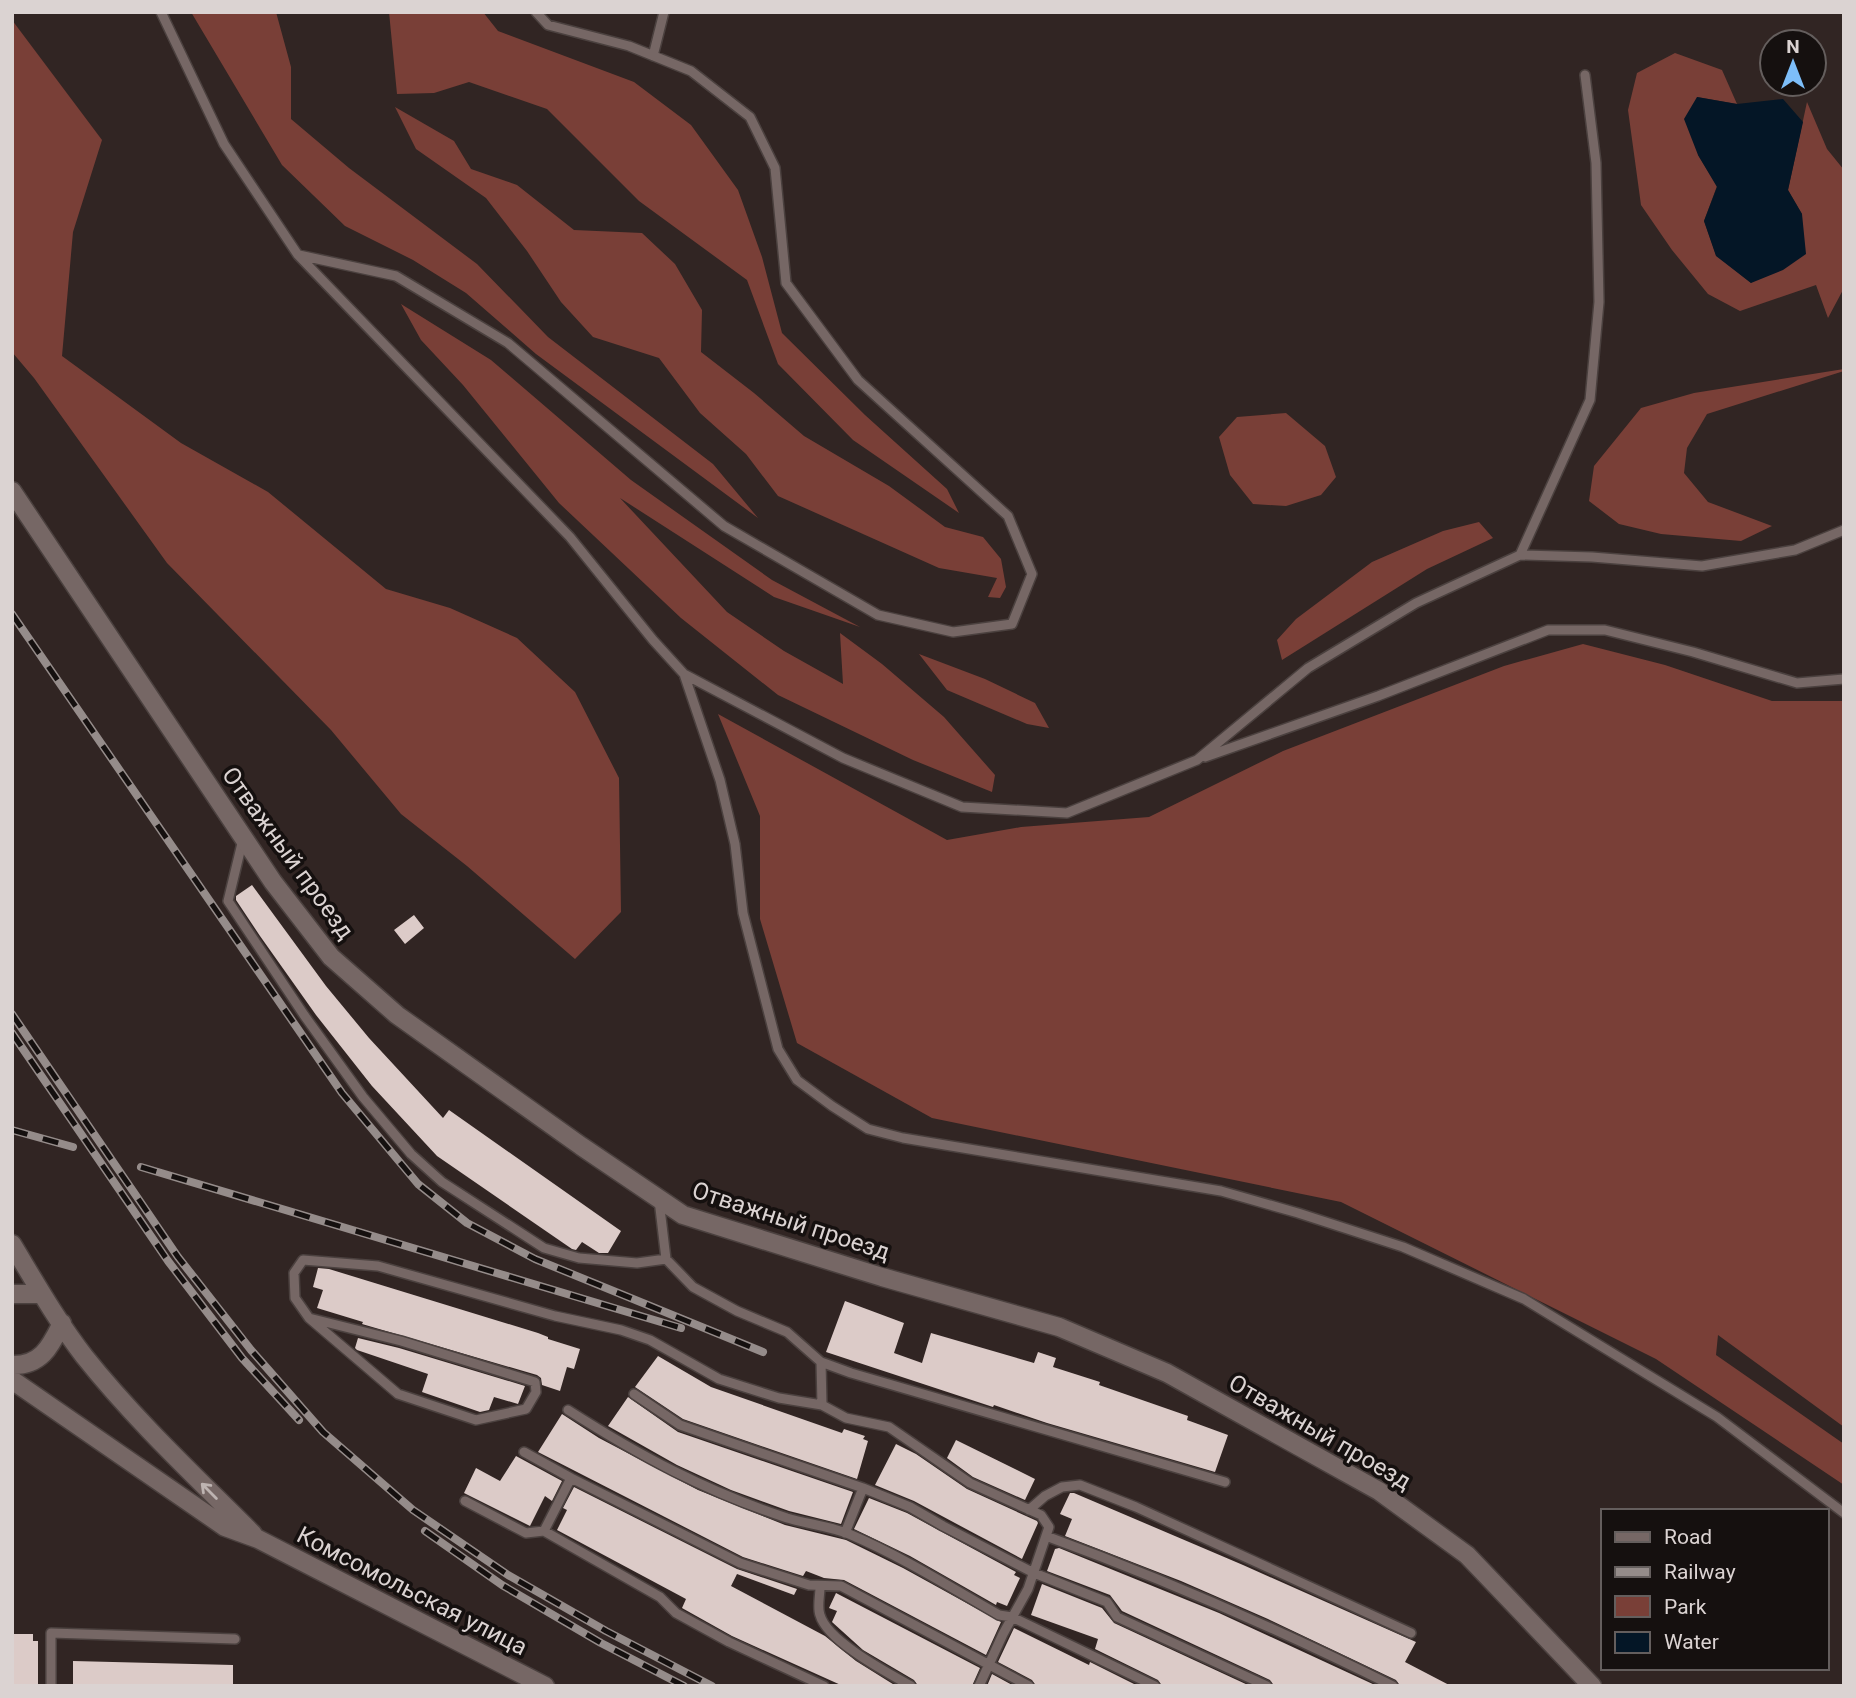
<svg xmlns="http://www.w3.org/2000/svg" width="1856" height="1698" viewBox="0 0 1856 1698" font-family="Roboto,sans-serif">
  <rect width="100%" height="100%" fill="#312523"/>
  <path fill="#793f37" d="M191,12H276L291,67V119L349,168L477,264L548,337L713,464L758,518L536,354L466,293L413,260L345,226L282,165Z
    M389,12H483L498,31L634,82L691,125L738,190L762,257L782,333L865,415L947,489L959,513L853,440L778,364L747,280L639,201L547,109L469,82L434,93L397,94Z
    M12,20L102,140L73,232L62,356L181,443L268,492L386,589L450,608L517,638L575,692L619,778L621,912L575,959L467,866L401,814L331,730L167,563L34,378L12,352Z
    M1675,53L1722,70L1737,104L1697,97L1698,155L1717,186L1704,221L1716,255L1751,283L1802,214L1788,190L1807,102L1827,149L1844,170V288L1828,318L1816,285L1740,311L1708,294L1672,250L1641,205L1628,110L1637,73Z
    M395,107L454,141L471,169L517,185L574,230L642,233L675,264L702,310L701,352L754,393L804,436L889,486L945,527L983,537L1001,559L1006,587L1000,598L988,597L997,578L939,568L778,496L746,454L700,413L659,358L593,337L561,302L527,251L486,198L416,149Z
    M401,304L491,360L631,480L772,580L860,627L774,597L620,498L727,612L784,651L843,684L840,633L882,664L944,717L995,775L992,792L913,760L778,695L681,618L559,503L463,385L421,340Z
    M1844,369V371L1707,414L1687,448L1684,473L1708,502L1772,526L1741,541L1661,534L1619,524L1589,501L1594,466L1641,408L1694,393Z
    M1286,413L1325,446L1336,477L1321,495L1286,506L1253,504L1230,475L1219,437L1237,417Z
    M1479,522L1493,538L1427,569L1282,660L1277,640L1296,619L1372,562L1443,531Z
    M1583,644L1665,665L1772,701H1844V1427L1718,1335L1716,1355L1844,1444V1485L1656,1359L1341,1202L932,1118L797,1043L760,919V816L718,714L947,840L1021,827L1149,817L1283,751L1504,666Z
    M919,654L985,679L1035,703L1049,728L1027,724L947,690Z"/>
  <path fill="#041626" d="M1697,97L1737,104L1783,99L1803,122L1788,190L1802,214L1806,254L1783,270L1751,283L1716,256L1704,221L1717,187L1698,155L1684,119Z"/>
  <path fill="#dccbc8" d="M252,885L326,986L369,1038L443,1118L449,1110L621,1231L608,1253H599L582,1242L576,1250L572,1249L437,1156L372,1086L316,1015L260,936L236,900V896Z
    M414,915L424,928L405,944L394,930Z
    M318,1268L329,1269L538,1333L548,1337V1339L580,1349L574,1369L567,1367L560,1391L542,1385L541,1378L537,1375L362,1324L363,1322L317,1308L323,1290L313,1287Z
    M845,1301L904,1323L894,1353L922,1363L931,1333L1034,1363L1038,1352L1056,1358L1053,1367L1100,1382L1099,1385L1188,1416L1187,1420L1228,1435L1215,1472L1047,1423L994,1405L993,1407L826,1352Z
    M358,1338L399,1348L525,1386L518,1404L494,1397L489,1410L480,1412L422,1392L428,1374L357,1350L355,1348Z
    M658,1356L711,1387L842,1433L844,1429L865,1436L863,1439L868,1441L857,1479L683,1419L635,1387Z
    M628,1397L678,1432L853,1492L841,1524L789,1511L731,1490L677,1465L608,1426Z
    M562,1414L599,1438L698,1490L785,1525L846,1540L903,1568L1001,1622L986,1655L844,1580L824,1578L806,1571L803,1576L743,1557L538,1452Z
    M956,1440L1035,1479L1025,1500L973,1477L947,1458Z
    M896,1444L916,1454L967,1489L1037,1521L1038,1523L1022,1559L914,1501L875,1485Z
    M516,1456L562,1481L552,1501L545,1496L530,1526L464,1493L476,1468L500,1481Z
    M574,1487L737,1569L797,1589L794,1595L737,1574L731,1586L825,1636L856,1661L896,1686H843L732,1636L682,1608L686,1599L557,1530L567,1510L563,1508Z
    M1070,1493H1074L1243,1565L1416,1642L1405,1662L1451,1686H1400L1396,1680L1268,1619L1181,1581L1065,1536L1072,1519L1060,1514Z
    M869,1498L907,1513L1016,1572L1014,1575L1020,1578L1007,1606L997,1602L996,1605L910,1556L854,1529Z
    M1059,1548L1219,1613L1377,1686H1274L1270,1680L1122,1611L1110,1595L1047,1571L1055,1549Z
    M1042,1584L1102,1608L1114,1623L1250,1686H1162L1158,1680L1095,1649L1098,1639L1031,1615Z
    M836,1593L980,1668L972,1686H918L914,1680L863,1650L832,1622L837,1611L829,1608Z
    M1014,1628L1089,1665L1090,1662L1138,1686H1036L1032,1680L998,1662Z
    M12,1634H33V1641H38V1686H12Z
    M73,1661L233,1665V1686H73Z
    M992,1674L1014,1686H987Z"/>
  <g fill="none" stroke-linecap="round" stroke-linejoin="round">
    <defs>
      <path id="service" d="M161,12L224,144L298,255L570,537L653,640L684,674L720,780L735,844L743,913L778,1049L797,1080L832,1106L868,1129L903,1138L1221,1191L1298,1213L1403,1247L1524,1299L1717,1417L1844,1513
        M653,56L664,12
        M299,255L396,276L508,343L724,526L878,615L953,632L1012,624L1032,574L1008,516L858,380L786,283L775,168L750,117L691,71L629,46L548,25L536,12
        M1520,555L1592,557L1702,566L1795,550L1844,530
        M684,674L843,758L962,807L1067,813L1197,760L1308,668L1416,603L1520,555L1590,400L1599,302L1596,163L1585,75
        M1205,757L1378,696L1548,630H1605L1693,652L1797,683L1844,679
        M243,839L228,901L304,1015L363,1097L411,1154L442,1182L544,1248L579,1258L637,1263L666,1259
        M659,1200L666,1259L693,1287L737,1311L787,1332L821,1362L851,1373L1225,1482
        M309,1318L401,1341L535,1382L536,1392L526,1409L476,1420L398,1394L309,1318L295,1298L294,1273L303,1260L378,1266L555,1316L621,1330L650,1340L719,1379L779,1398L822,1405
        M821,1362L822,1405L846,1418L889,1427L970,1483L1041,1515L1049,1527L1028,1589L1003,1634L979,1686
        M634,1394L680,1425L863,1488L845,1533
        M568,1410C640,1456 705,1491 787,1518C807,1524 829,1526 849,1534C901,1556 950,1587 999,1615L1012,1617L1155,1686
        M524,1452L571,1478L544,1531L660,1597L676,1613L729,1642L824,1686
        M571,1478L740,1563L809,1585L841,1586L1029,1686
        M863,1488L910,1507L943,1526L1034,1573L1107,1602L1117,1617L1267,1686
        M465,1501L526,1533L544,1531
        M1029,1510L1045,1496L1062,1487L1080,1485L1136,1507L1411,1633
        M1046,1536C1164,1579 1280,1630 1393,1686
        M820,1587C820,1596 817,1607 820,1615C827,1641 888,1673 911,1686
        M51,1686V1633L235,1639"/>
      <path id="minor" d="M12,491L273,882L331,957L397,1015L581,1146L683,1215L882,1277L1059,1327L1167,1373L1379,1491L1467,1555L1592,1686
        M12,1244C35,1282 57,1321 84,1356C135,1420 195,1476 253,1534
        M12,1294H42
        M12,1365C42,1366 51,1345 62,1323
        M12,1380L225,1527L258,1539L545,1686"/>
    </defs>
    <use href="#service" stroke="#4b413f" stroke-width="12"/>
    <use href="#minor" stroke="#4b413f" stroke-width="21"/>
    <use href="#service" stroke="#766765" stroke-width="9"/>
    <use href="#minor" stroke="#766765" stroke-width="18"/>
    <defs>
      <path id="rail" d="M12,614L342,1093L418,1184L467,1223L535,1259L763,1352
        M12,1014L178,1257L251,1350L323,1432L413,1510L508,1575L606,1631L712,1686
        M12,1033L168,1261L242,1358L299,1420
        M12,1130L73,1147
        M141,1167L681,1328
        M425,1531L502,1585L601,1643L684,1686"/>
    </defs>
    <use href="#rail" stroke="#958c8a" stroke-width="8"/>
    <use href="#rail" stroke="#15100f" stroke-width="5" stroke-dasharray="16" stroke-linecap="butt"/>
  </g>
  <defs><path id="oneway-shaft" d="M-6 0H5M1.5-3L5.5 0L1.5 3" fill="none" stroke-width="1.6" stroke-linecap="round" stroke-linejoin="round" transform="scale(1.75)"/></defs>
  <use stroke="#bdb3b1" href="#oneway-shaft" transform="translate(209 1491) rotate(-135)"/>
  <g text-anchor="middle" stroke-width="7" stroke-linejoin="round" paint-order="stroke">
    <g font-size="24" fill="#dbd3d2" stroke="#15100f">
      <text transform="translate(288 853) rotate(54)" y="8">Отважный проезд</text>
      <text transform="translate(791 1221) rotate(18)" y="8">Отважный проезд</text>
      <text transform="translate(1320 1432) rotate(30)" y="8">Отважный проезд</text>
      <text transform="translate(412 1591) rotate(27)" y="8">Комсомольская улица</text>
    </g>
  </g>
  <rect width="1856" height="1698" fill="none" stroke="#dbd3d2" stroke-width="28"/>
  <rect x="1601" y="1509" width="228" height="161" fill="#15100f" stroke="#645e5d" stroke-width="2"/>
  <rect x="1615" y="1532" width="35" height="10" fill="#766765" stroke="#645e5d" stroke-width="2"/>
  <text x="1664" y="1544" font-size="21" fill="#dbd3d2">Road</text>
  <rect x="1615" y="1567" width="35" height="10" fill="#958c8a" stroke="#645e5d" stroke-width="2"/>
  <text x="1664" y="1579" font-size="21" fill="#dbd3d2">Railway</text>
  <rect x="1615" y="1596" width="35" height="21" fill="#793f37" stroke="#645e5d" stroke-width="2"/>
  <text x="1664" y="1614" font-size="21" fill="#dbd3d2">Park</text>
  <rect x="1615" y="1632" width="35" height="21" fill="#041626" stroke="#645e5d" stroke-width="2"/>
  <text x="1664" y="1649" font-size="21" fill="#dbd3d2">Water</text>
  <g transform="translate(1793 63)"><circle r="33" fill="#15100f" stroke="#645e5d" stroke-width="2"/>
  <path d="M0-5L12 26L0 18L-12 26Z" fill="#7dbef9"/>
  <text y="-10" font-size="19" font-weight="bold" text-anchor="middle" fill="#dbd3d2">N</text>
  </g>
</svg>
